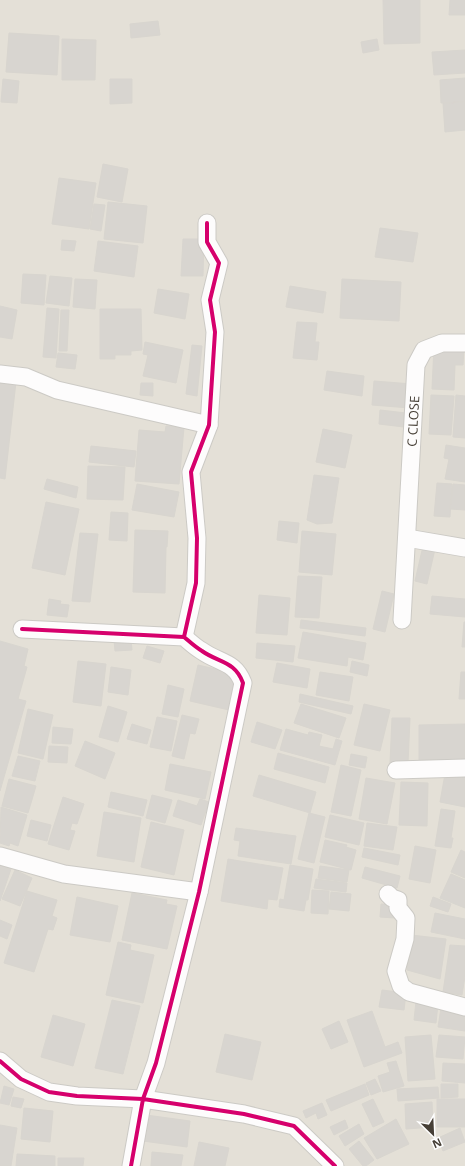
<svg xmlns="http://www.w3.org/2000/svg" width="465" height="1166" viewBox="0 0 465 1166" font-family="'Open Sans',sans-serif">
  <rect width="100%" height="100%" fill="#f0eee9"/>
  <path fill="#e4e0d7" d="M0,0H465V1166H0Z"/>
  <path fill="#d8d5d0" stroke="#d8d5cf" d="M383,0H420V43L384,44Z
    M450,0H465V15H449Z
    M158,21L160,35L131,38L130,24Z
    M9,33L59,36L57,75L6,72Z
    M62,39L96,40L95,80H62Z
    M377,39L379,50L363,53L361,42Z
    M465,50V73L434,75L432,52Z
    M465,78V102L441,103L440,80Z
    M3,79L19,81L17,103L1,102Z
    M110,79H132V103L110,104Z
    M465,102V130L445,132L443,103Z
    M103,164L128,169L122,202L97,197Z
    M59,178L96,183L89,229L52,224Z
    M108,202L147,206L143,243L104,239Z
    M94,204L105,205L101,231L90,229Z
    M380,228L418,233L413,262L375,257Z
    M183,239H204L203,276H181Z
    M62,240L76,241L74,251L61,250Z
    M98,241L138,246L134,277L94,271Z
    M23,274L46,275L44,305L21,303Z
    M50,276L72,278L69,306L46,303Z
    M75,279L97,280L95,309L73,307Z
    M342,279L401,282L399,321L340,318Z
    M290,286L326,292L323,313L286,307Z
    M158,289L189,294L185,319L154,313Z
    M0,306L17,310L12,339L0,337Z
    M47,308L59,309L56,358L43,357Z
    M100,309H141L142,350L131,351V355H115V359H100Z
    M61,310H69L67,351H59Z
    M297,322L317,323L315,342H319L317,360L293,358Z
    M145,342L183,350L176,383L143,376L148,355L143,354Z
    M192,345L202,346L197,396L186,394Z
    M434,347L464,348L463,365H455L454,390L432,389Z
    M58,353L77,355L75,369L56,367Z
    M327,371L364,376L362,396L324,390Z
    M0,380L16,382L5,479L0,478Z
    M374,381L412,384L410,408L372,405Z
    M141,383H153V396L140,395Z
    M431,395L454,396L451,435L429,434Z
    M456,395L465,396V438L453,437Z
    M380,410L406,413L404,427L379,424Z
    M166,426L184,427L179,484L135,481L139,430L165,432Z
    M323,429L352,435L345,468L316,462Z
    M446,445L465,448V482L445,479L449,459L444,458Z
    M91,446L136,451L134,467L89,462Z
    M88,466L125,467L123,500L87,499Z
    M314,475L339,478L332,523L317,524L307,520Z
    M47,479L78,487L76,498L44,489Z
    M437,483L452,484L450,517L434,516Z
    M137,484L179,492L174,517L132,510Z
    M453,484L465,485V510L450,509Z
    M46,502L79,509L65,575L32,568Z
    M111,512L128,513L127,541L109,540Z
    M279,521L299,523L297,543L277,540Z
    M135,530L168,531L167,547H166L165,593L133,592Z
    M302,531L336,534L332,575L299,572Z
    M80,533L98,534L90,602L72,601Z
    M423,546L435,549L427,584L415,581Z
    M298,576L322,577L319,618L295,617Z
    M382,591L394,594L385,632L373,629Z
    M259,595L290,598L287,635L256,633Z
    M432,596L465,599V617L430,614Z
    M49,599L61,601L60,604L69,605L67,617L47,615Z
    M301,620L366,628L365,636L300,628Z
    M464,622H465V647H462Z
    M303,632L366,643L363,660L348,657L347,666L298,658Z
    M131,639L132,650L115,651L114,640Z
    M0,641L28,649L24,666L27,667L18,699L26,701L0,791Z
    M257,643L295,646L293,662L256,658Z
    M147,646L164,651L160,663L143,658Z
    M78,661L106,664L101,706L73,702Z
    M352,661L369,665L367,676L350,672Z
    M277,663L310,669L307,688L273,682Z
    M198,665L237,674L229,710L190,701Z
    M111,667L131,670L128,695L108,692Z
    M320,672L353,677L349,701L316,695Z
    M461,672H465V699H459Z
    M168,685L184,689L178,717L162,714Z
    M300,694L353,706L351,714L299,702Z
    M301,704L346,718L339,738L294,723Z
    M364,704L390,710L380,751L354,745Z
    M108,706L127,712L118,742L99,737Z
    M28,709L53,715L43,759L18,753Z
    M182,715L199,719L195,734L190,733L184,759L172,756Z
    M157,717L177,721L171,751L150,747Z
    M392,718H410L408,763H390Z
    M257,722L282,730L275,749L251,742Z
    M132,724L151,730L147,744L127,739Z
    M465,724V760H419V725Z
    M53,727L73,729L71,744L52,743Z
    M286,729L308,735L309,732L322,735L319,746L333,749L336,739L342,741L335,765L280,750Z
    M85,741L115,753L105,779L75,766Z
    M49,746L68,747L67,763L48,762Z
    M278,753L329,767L325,783L274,769Z
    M351,754L367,757L365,768L349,765Z
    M18,756L40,761L35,781L12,776Z
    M170,764L211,772L205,799L165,790Z
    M341,765L361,770L351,816L331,812Z
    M465,771V807L440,802L445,774Z
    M259,775L316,792L310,813L253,796Z
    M366,778L395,783L387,824L359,819Z
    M9,779L36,786L28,813L2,806Z
    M401,782L428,783L427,826L399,825Z
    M111,792L147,800L143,816L108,807Z
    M152,795L172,800L165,823L146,818Z
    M63,797L84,804L77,824L72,823L70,830L75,831L69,850L48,844Z
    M200,799L209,802L201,825L173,816L178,800L197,806Z
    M1,807L27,815L18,846L10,843L9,846L0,843Z
    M441,809L455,811L451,838H453L451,848L435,846Z
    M104,812L141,818L134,862L97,856Z
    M309,813L325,817L314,863L298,859Z
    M330,815L364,823L359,845L325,837Z
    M31,820L51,825L47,841L27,836Z
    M151,822L184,830L174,875L141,867Z
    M367,823L397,827L393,850L364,846Z
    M236,828L296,836L291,864L238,856L240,841L234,840Z
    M325,840L347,845L346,847L356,850L351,870L320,862Z
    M415,846L436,850L430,883L409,879Z
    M364,848L400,855L398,865L362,857Z
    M461,850L465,852V878L451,872Z
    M228,859L283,868L277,900L268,899L267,909L221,901Z
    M0,865L11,869L0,901Z
    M290,865L313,869L308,900H306L304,911L279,907L280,899L284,900Z
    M320,866L349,870L347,882L318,878Z
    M365,867L400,876L397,888L362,878Z
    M15,870L32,878L20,906L2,899Z
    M451,874L465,880V908L440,898Z
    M316,879L347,883L346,892L314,888Z
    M312,890L329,891L328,914L311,913Z
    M27,891L57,900L52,916L57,918L53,930L48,929L34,972L4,963Z
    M331,892L351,894L349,911L329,909Z
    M132,893L167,900L166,904L177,906L167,949L122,940Z
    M77,897L118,906L110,942L70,935Z
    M433,897L451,904L448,912L430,906Z
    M381,904L395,905V918L380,917Z
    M435,913L465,919V939L431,932Z
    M0,920L12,925L7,939L0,936Z
    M411,935L446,939L440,979L407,970Z
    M118,942L131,945L130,950L154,955L143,1003L106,995Z
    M450,945L465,946V976L462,995L443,992Z
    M382,990L406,993L404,1010L379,1007Z
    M112,1000L140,1006L123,1074L95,1068Z
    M416,1001L438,1004L436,1023L414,1020Z
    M441,1008L465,1012V1031L438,1027Z
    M372,1011L385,1047L398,1042L402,1053L364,1067L347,1020Z
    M53,1015L85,1024L73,1066L41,1057Z
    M339,1021L348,1042L331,1049L322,1029Z
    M225,1034L261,1042L252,1080L216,1072Z
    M431,1035L435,1079L408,1081L405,1037Z
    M439,1035L465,1037L463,1059L436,1057Z
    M396,1061L404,1086L383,1092L378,1076L390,1072L387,1063Z
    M443,1063L465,1064V1083L442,1081Z
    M375,1079L381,1091L371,1095L366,1083Z
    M365,1084L369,1095L331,1111L326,1100Z
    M441,1084H458V1097L441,1098Z
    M4,1086L14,1089L9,1105L0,1103Z
    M438,1087L439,1098L398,1101L397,1089Z
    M13,1097L24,1099L21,1108L11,1106Z
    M373,1099L384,1122L373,1127L362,1104Z
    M437,1099H465V1127H437Z
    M432,1102L433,1127L406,1129L405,1104Z
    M322,1103L327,1115L318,1119L316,1113L306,1118L303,1111Z
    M24,1108L53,1111L50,1142L21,1139Z
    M146,1115L190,1121L187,1147L143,1141Z
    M396,1119L409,1144L377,1159L364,1138Z
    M345,1120L348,1128L334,1135L330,1127Z
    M359,1124L364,1134L345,1146L339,1136Z
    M0,1125L17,1128L11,1166H0Z
    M460,1128L465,1142L443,1151L438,1138Z
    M359,1141L374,1160L366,1166H363L349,1149Z
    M199,1142L229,1148L225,1166H194Z
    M152,1152L183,1155L181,1166H151Z
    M17,1154L55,1156V1166H16Z
    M58,1158H84L83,1166H58Z"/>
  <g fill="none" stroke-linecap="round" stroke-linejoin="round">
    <defs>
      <g id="minor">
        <path d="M0,374L26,377L57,390L209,425"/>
        <path d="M407,538L465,548"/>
        <path id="s1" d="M402,620L416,365L424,350L442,343H465"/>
        <path d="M22,629L184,637C190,642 195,647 202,651C219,663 235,661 243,683L199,892L156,1063L143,1099L131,1166"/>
        <path d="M184,637L196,583L197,538L191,472L209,425L215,332L210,300L219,263L207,242V223"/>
        <path d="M396,770L465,768"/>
        <path d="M0,856L64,874L199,892"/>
        <path d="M388,894L392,898L398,900V908L406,918L405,939L396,971L401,986L409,992L465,1007"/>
        <path d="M0,1061L21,1079L49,1092L77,1096L143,1099L244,1114L294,1126L335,1166"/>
      </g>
    </defs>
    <use href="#minor" stroke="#cccac5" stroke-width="19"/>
    <use href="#minor" stroke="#fdfcfc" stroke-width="17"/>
    <defs>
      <path id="cycleway" d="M22,629L184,637C190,642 195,647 202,651C219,663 235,661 243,683L199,892L156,1063L143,1099L131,1166
        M184,637L196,583L197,538L191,472L209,425L215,332L210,300L219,263L207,242V223
        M0,1061L21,1079L49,1092L77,1096L143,1099L244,1114L294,1126L335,1166"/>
    </defs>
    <use href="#cycleway" stroke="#fff" stroke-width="6"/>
    <use href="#cycleway" stroke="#d6006c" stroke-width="4"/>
  </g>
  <g text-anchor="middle" stroke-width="3.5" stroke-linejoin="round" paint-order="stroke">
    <g font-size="13" fill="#463f36" stroke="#fff">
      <text dy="5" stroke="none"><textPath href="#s1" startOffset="199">C CLOSE</textPath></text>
    </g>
  </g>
  <g transform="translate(433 1134) rotate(156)" stroke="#ffffff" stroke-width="3" paint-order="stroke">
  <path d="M0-3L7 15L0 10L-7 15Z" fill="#463f36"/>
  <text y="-6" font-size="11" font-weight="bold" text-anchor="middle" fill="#463f36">N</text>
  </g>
</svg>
